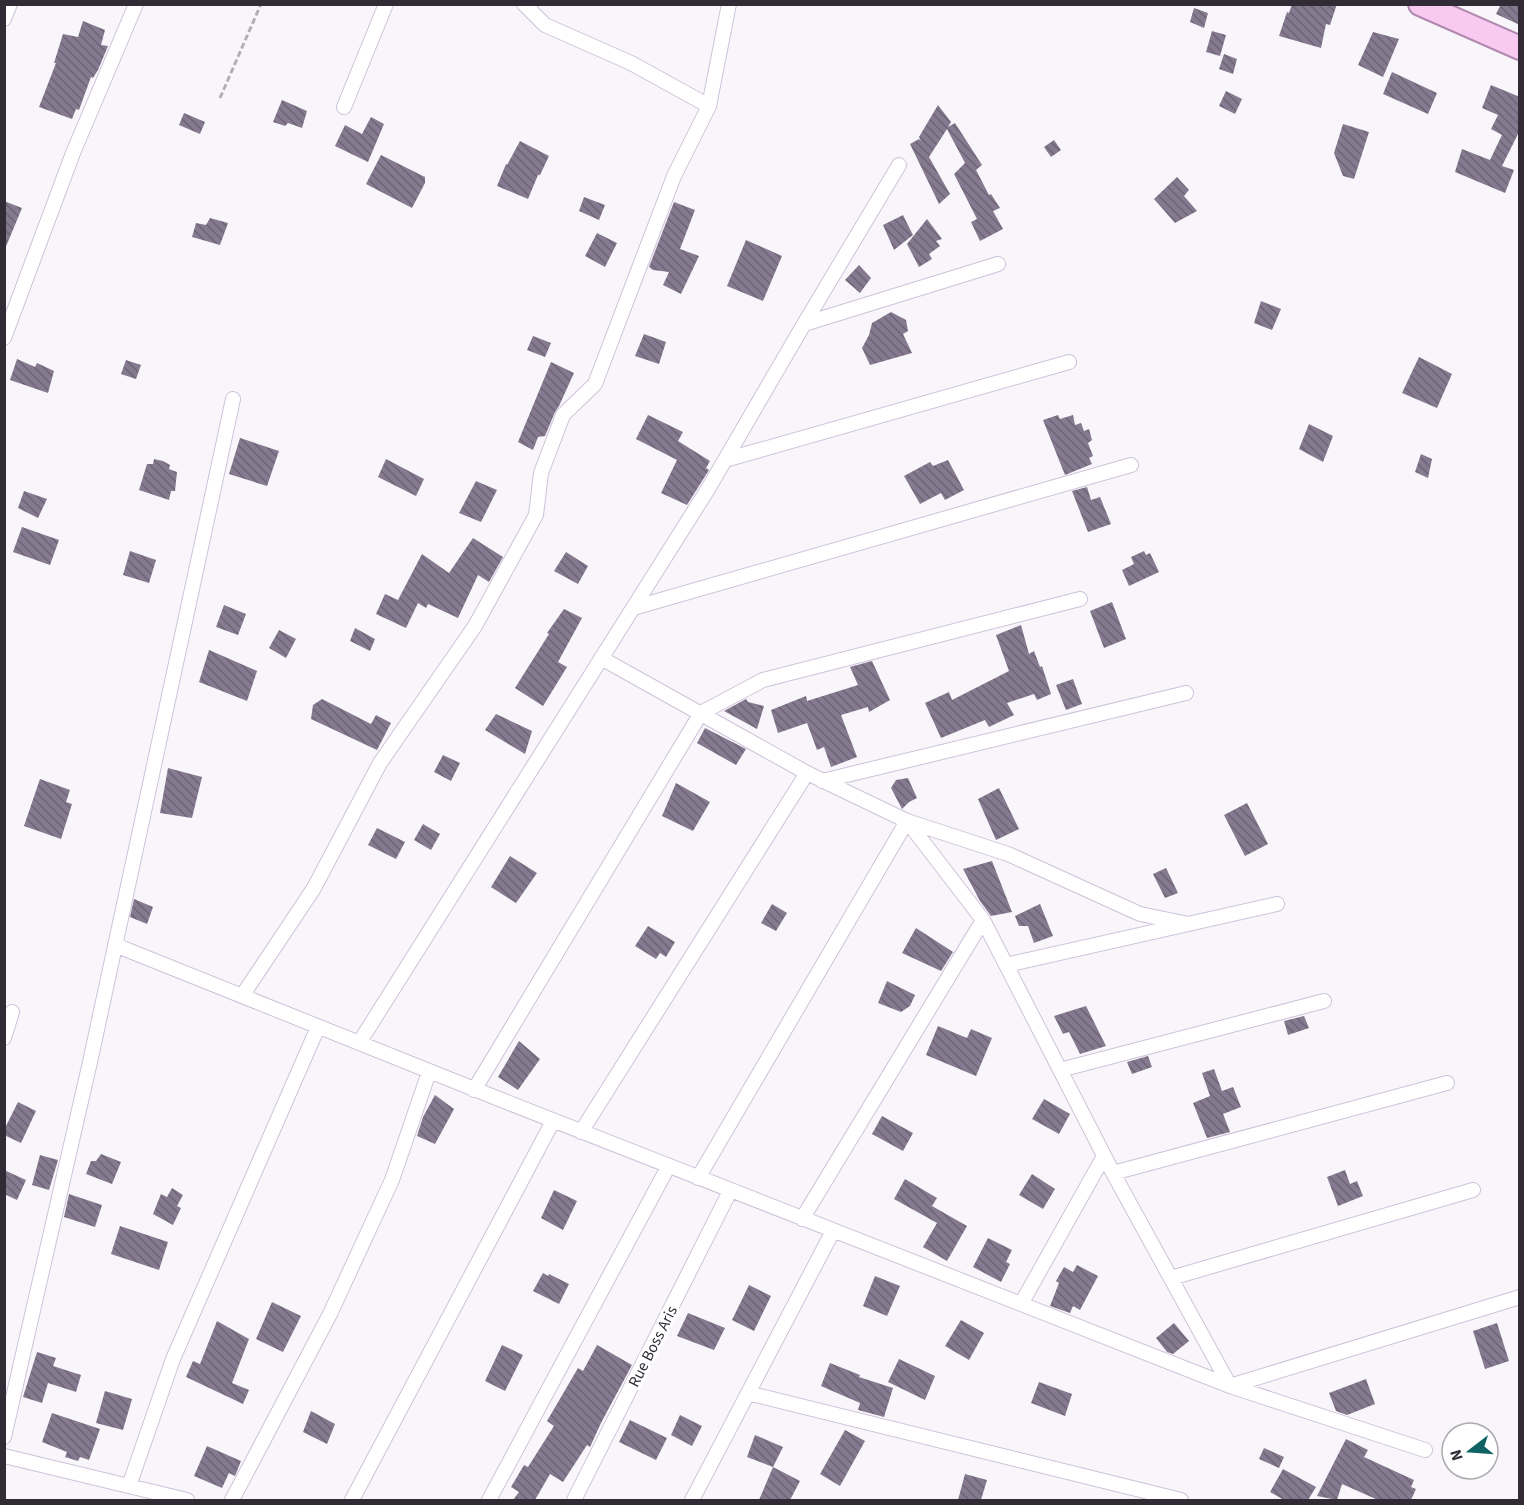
<svg xmlns="http://www.w3.org/2000/svg" width="1524" height="1505" viewBox="0 0 1524 1505" font-family="'Source Sans 3',sans-serif">
  <defs>
    <pattern id="building-back-hatch" width="6" height="6" patternUnits="userSpaceOnUse" patternTransform="scale(1.5)"><rect width="6" height="6" fill="#857a90"/><path d="M-1 5l2 2M0 0l6 6M5-1l2 2" fill="none" stroke="#6d6476"/></pattern>
  </defs>
  <rect width="100%" height="100%" fill="#f9f6fb"/>
  <path fill="url(#building-back-hatch)" d="M1292,4H1337L1330,25L1326,24L1321,48L1279,36L1287,12L1289,13Z
    M1501,4H1520V25L1496,14Z
    M1194,8L1208,13L1204,28L1190,22Z
    M83,21L105,30L101,45L108,46L98,70L93,78L91,77L79,110L76,109L72,119L39,107L56,63H54L63,34L78,37Z
    M1212,31L1226,35L1220,56L1206,52Z
    M1373,32L1399,39L1383,77L1358,65Z
    M1224,54L1237,59L1233,74L1219,69Z
    M1392,72L1437,93L1428,114L1383,94Z
    M1491,85L1520,97V130L1502,166L1514,170L1505,193L1455,172L1462,149L1490,160L1502,135L1491,129L1498,115L1482,108Z
    M1226,91L1242,99L1235,114L1219,106Z
    M282,100L307,111L302,128L288,123L285,126L273,122Z
    M938,105L951,122L948,127L955,123L982,165L976,170L989,195L991,194L1000,208L993,211L1003,229L980,241L971,222L977,219L954,174L965,163L947,129L929,157L950,194L939,204L910,144L919,139L921,141L919,137Z
    M184,113L205,122L200,134L179,125Z
    M371,117L384,124L368,162L335,146L345,125L362,134Z
    M1343,124L1369,132L1354,179L1343,176L1334,153Z
    M1054,140L1061,150L1051,157L1044,147Z
    M520,141L549,156L540,175H538L528,199L497,186L506,164L507,165Z
    M381,155L425,177V183L412,208L366,184Z
    M1177,177L1189,190L1184,196L1197,211L1175,223L1154,199Z
    M584,197L605,205L599,220L579,211Z
    M4,201L22,208L5,249H4Z
    M674,202L695,210L680,249L699,256L681,294L663,285L669,272L653,270L649,267Z
    M903,215L913,235L894,250L883,225Z
    M210,218L228,223L220,245L192,237L196,223L206,225Z
    M927,219L942,239L936,241L940,246L929,254L932,259L919,267L907,244Z
    M597,233L617,243L605,267L585,256Z
    M746,240L782,256L763,301L727,286Z
    M859,265L871,278L860,293L845,280Z
    M1261,301L1281,309L1272,330L1254,323Z
    M891,312L906,320L908,331L903,334L912,353L870,365L862,348L869,335L872,323Z
    M644,334L666,342L659,364L635,356Z
    M533,336L551,343L545,357L527,350Z
    M1419,357L1452,374L1437,408L1402,393Z
    M17,359L35,367L37,363L54,371L48,393L10,380Z
    M126,360L141,365L136,379L121,374Z
    M551,362L574,373L559,406L555,412L545,436L538,437L533,450L518,442Z
    M648,415L683,432L678,441L710,461L706,468L709,470L687,505L661,493L677,460L636,439Z
    M1058,415L1060,419L1073,415L1075,425L1081,423L1084,431L1089,429L1092,440L1088,443L1093,456L1089,458L1092,464L1065,475L1043,420Z
    M1309,424L1333,436L1323,462L1299,449Z
    M240,438L279,451L267,486L229,474Z
    M1421,454L1432,459L1428,478L1415,472Z
    M154,459L163,461L170,465L169,469L177,472L175,491H171L169,500L139,490L147,464H153Z
    M386,459L424,479L416,496L378,477Z
    M948,460L964,490L945,500L941,493L920,504L904,476L930,462L933,466Z
    M476,481L497,490L481,522L459,513Z
    M1087,487L1091,500L1100,497L1111,524L1088,532L1072,491Z
    M24,491L47,499L38,518L18,508Z
    M22,527L59,540L50,565L13,552Z
    M473,538L503,557L489,582L478,575L458,618L428,604L426,608L418,603L406,628L376,614L385,594L398,600L422,554L449,573Z
    M130,551L156,560L149,583L123,575Z
    M1144,551L1146,555L1150,553L1159,572L1129,586L1122,570L1134,564L1131,557Z
    M566,552L588,566L578,584L554,571Z
    M1112,602L1126,639L1104,648L1090,611Z
    M224,605L246,614L238,635L216,627Z
    M564,609L582,618L558,662L567,667L543,706L515,688L549,634L547,633Z
    M1021,625L1029,654L1034,651L1040,667L1042,666L1051,694L1037,700L1034,694L1007,703L1014,715L989,727L985,720L941,738L925,703L949,692L952,700L1009,671L996,635Z
    M355,628L375,639L370,651L350,641Z
    M279,630L296,639L286,658L269,648Z
    M209,650L257,671L247,701L199,682Z
    M872,661L890,700L869,712L868,707L841,715L857,757L831,767L824,747L817,750L807,723L778,733L771,710L806,696L807,701L858,685L850,667Z
    M1073,679L1082,704L1066,710L1056,685Z
    M322,699L371,724L376,715L391,723L377,750L311,719L313,705Z
    M746,699L748,702L764,706L757,729L724,711Z
    M496,714L532,731L525,754L485,730Z
    M705,728L746,749L736,765L697,743Z
    M443,755L460,763L451,781L434,772Z
    M168,768L202,777L192,818L160,813Z
    M908,778L917,798L909,802L902,809L891,788L896,780Z
    M40,779L70,790L66,802L72,804L61,839L24,826Z
    M676,783L710,802L693,831L662,816Z
    M999,788L1019,829L996,840L978,799Z
    M1247,803L1268,844L1245,856L1224,815Z
    M423,824L440,834L431,850L414,840Z
    M377,828L405,842L396,859L368,845Z
    M510,856L537,873L516,903L491,887Z
    M992,861L1012,912L991,916L980,901L963,869Z
    M1166,868L1178,893L1165,898L1153,874Z
    M134,899L153,907L147,924L130,917Z
    M772,904L787,913L776,931L761,923Z
    M1040,904L1053,936L1034,943L1028,926H1019L1015,916Z
    M648,926L675,942L666,957L660,953L656,959L635,946Z
    M916,928L953,952L941,971L902,953Z
    M887,981L915,995L910,1006L901,1012L878,1003Z
    M1086,1006L1106,1046L1080,1054L1069,1032L1063,1034L1054,1016Z
    M1304,1016L1309,1028L1288,1035L1284,1021Z
    M938,1026L967,1038L971,1029L992,1038L976,1076L926,1055Z
    M519,1041L540,1059L518,1090L498,1077Z
    M1148,1056L1152,1067L1132,1074L1127,1062Z
    M1214,1069L1222,1091L1233,1087L1241,1107L1223,1114L1230,1132L1207,1138L1193,1103L1210,1096L1202,1073Z
    M435,1095L454,1109L435,1144L417,1136L423,1117Z
    M1044,1099L1070,1114L1059,1134L1032,1119Z
    M18,1102L36,1111L21,1143L4,1135V1130Z
    M882,1116L913,1133L903,1151L872,1134Z
    M101,1154L121,1162L112,1184L86,1174L91,1161H96Z
    M40,1155L58,1160L49,1190L32,1185Z
    M4,1170L26,1180L17,1200L4,1194Z
    M1345,1170L1350,1184L1357,1181L1363,1196L1338,1206L1327,1177Z
    M1032,1174L1055,1189L1043,1209L1019,1195Z
    M905,1179L937,1198L932,1206L967,1226L947,1261L923,1247L937,1223L894,1199Z
    M172,1188L183,1195L177,1206L181,1208L173,1225L153,1214L161,1194L167,1197Z
    M554,1190L577,1201L563,1230L541,1218Z
    M69,1194L102,1205L95,1227L64,1217Z
    M120,1226L168,1242L159,1270L111,1254Z
    M988,1238L1012,1250L1006,1262L1010,1264L1001,1282L973,1267Z
    M1077,1265L1098,1276L1080,1310L1073,1306L1070,1313L1050,1306L1059,1283L1056,1281L1064,1267L1073,1272Z
    M543,1273L548,1276L549,1274L569,1284L559,1304L533,1291Z
    M875,1276L900,1286L887,1316L863,1306Z
    M749,1285L771,1296L754,1331L732,1320Z
    M272,1302L301,1316L283,1352L256,1339Z
    M688,1313L725,1328L714,1350L677,1336Z
    M961,1320L984,1333L969,1360L945,1346Z
    M217,1321L249,1339L232,1383L249,1390L243,1404L186,1377L193,1361L200,1364Z
    M1174,1323L1189,1341L1173,1354L1167,1352L1156,1338Z
    M1497,1323L1509,1361L1485,1369L1473,1331Z
    M502,1345L523,1355L505,1391L485,1381Z
    M597,1345L632,1365L601,1423L590,1447L587,1445L563,1482L550,1474L535,1500H513L519,1492L511,1487L524,1465L528,1467L554,1426L547,1421L578,1368L583,1371Z
    M37,1352L56,1358L53,1366L81,1375L76,1392L48,1383L42,1403L23,1397Z
    M899,1359L935,1376L925,1400L888,1382Z
    M830,1363L860,1375L859,1377L893,1388L884,1417L858,1410L860,1403L821,1386Z
    M1366,1379L1375,1404L1347,1415L1336,1411L1329,1393Z
    M1039,1382L1072,1394L1065,1416L1031,1403Z
    M105,1391L132,1399L123,1430L96,1423Z
    M311,1411L335,1424L327,1444L303,1432Z
    M52,1413L100,1429L89,1460L80,1457L78,1461L65,1457L67,1452L42,1442Z
    M680,1415L702,1426L692,1446L671,1435Z
    M630,1420L667,1438L656,1460L619,1442Z
    M845,1430L865,1441L840,1486L820,1474Z
    M755,1435L783,1447L773,1467L747,1457Z
    M1346,1439L1368,1450L1364,1457L1414,1480L1411,1487L1416,1489L1411,1500H1378L1342,1484L1337,1500L1317,1496Z
    M207,1446L241,1461L235,1476L229,1473L222,1488L194,1476Z
    M1264,1448L1284,1457L1279,1468L1259,1459Z
    M773,1467L800,1481L790,1500H759Z
    M1283,1469L1316,1487L1308,1500H1284L1270,1492Z
    M965,1474L987,1480L981,1500H958Z"/>
  <g fill="none" stroke-linecap="round" stroke-linejoin="round">
    <defs>
      <path id="minor" d="M524,4L545,25L631,63L709,106
        M4,19L10,4
        M344,107L386,4
        M804,324L899,165
        M4,338L73,153L136,4
        M725,460L1069,362
        M633,608L1131,465
        M601,658L807,773L907,821L983,920L1113,1173L1230,1386L1520,1297
        M822,781L1186,693
        M115,945L504,1101L1230,1386L1425,1450
        M1006,965L1277,904
        M242,996L314,888L380,763L475,626L536,515L541,473L563,415L595,384L674,176L709,106L729,4
        M4,1038L12,1012
        M359,1043L708,489L804,324L998,264
        M1060,1070L1324,1001
        M474,1090L701,713L763,680L1080,599
        M581,1132L807,773
        M1113,1173L1447,1083
        M698,1178L907,821L1008,854L1140,914L1189,924
        M802,1219L983,920
        M1171,1278L1473,1190
        M1021,1304L1104,1156
        M748,1393L1181,1500
        M4,1437L90,1062L233,399
        M4,1456L187,1500
        M129,1486L173,1359L318,1027
        M232,1500L330,1314L392,1180L429,1072
        M352,1500L553,1121
        M489,1500L668,1167
        M574,1500L730,1191
        M692,1500L833,1231"/>
      <path id="trunk" d="M1420,4L1520,48"/>
    </defs>
    <use href="#minor" stroke="#cec2da" stroke-width="16"/>
    <use href="#trunk" stroke="#b189ae" stroke-width="26"/>
    <path stroke="#b1aeb4" stroke-width="3" stroke-dasharray="6 3" stroke-linecap="butt" d="M220,98L261,4"/>
    <use href="#minor" stroke="#fff" stroke-width="14"/>
    <use href="#trunk" stroke="#f8caf2" stroke-width="22"/>
  </g>
  <g text-anchor="middle" stroke-width="6" stroke-linejoin="round" paint-order="stroke">
    <g font-size="16" fill="#302b34" stroke="#fff">
      <text transform="translate(652 1346) rotate(-63)" y="6">Rue Boss Aris</text>
    </g>
  </g>
  <rect width="1524" height="1505" fill="none" stroke="#302b34" stroke-width="12"/>
  <g transform="translate(1470 1451) rotate(253)"><circle r="28" fill="#ffffff" stroke="#acaaae" stroke-width="1.5"/>
  <path d="M0-4.5L10 22L0 15L-10 22Z" fill="#116264"/>
  <text y="-9" font-size="16" font-weight="bold" text-anchor="middle" fill="#302b34">N</text>
  </g>
</svg>
